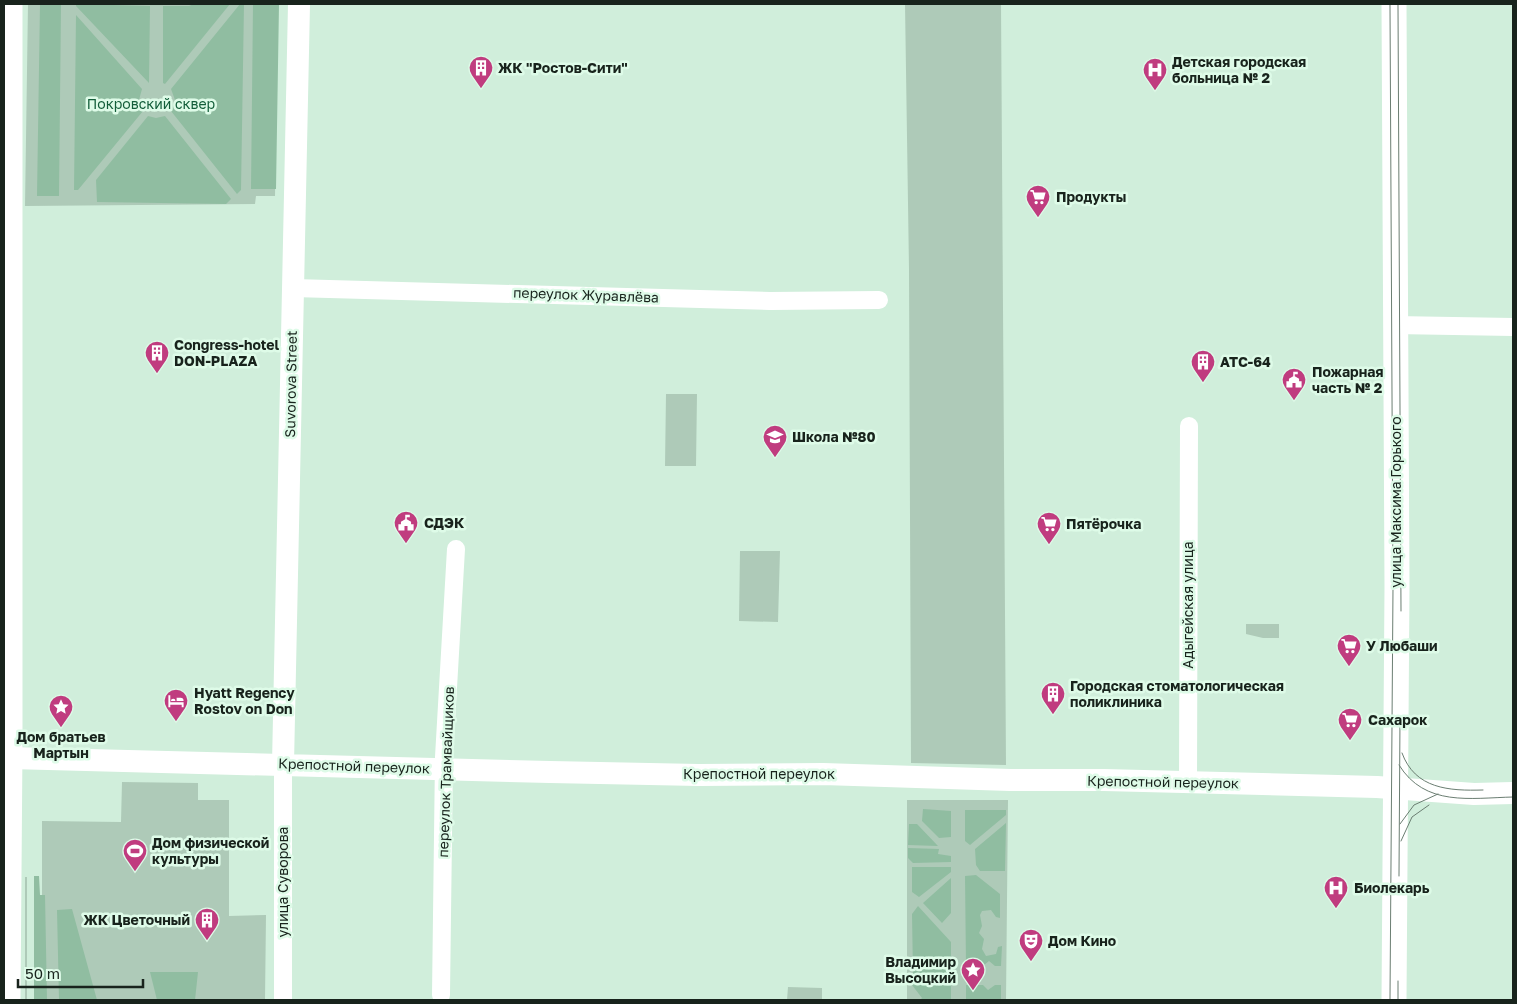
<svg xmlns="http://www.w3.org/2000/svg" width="1517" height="1004" viewBox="0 0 1517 1004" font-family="'Golos Text',sans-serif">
  <rect width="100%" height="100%" fill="#d0eedb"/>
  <path fill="#aecab8" d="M28,4H278L275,196H256L255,204L25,206Z
    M905,4H1001L1006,765L911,763L909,269Z
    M666,394H697L696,466H665Z
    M740,551H780L778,622L739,621Z
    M1246,624H1279V638H1263L1246,634Z
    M122,782L198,783V800H229V916L266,915L265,1000H42V821L121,822Z
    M907,800H1008L1006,1000H907Z
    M25,877H27V1000H25Z
    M788,987L822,988V1000H787Z"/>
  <path fill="#90bda1" d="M40,4H61L59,196H37Z
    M76,4L150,6L149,83L76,6Z
    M194,4H230L165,84L163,83V6H189Z
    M240,4H244L241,190L237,194L171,111L175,100L171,89Z
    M253,4H279L276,189H251Z
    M76,15L142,89L139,100L143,111L78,190H74Z
    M148,116L156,118L165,116L231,199L226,204L97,202L96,180Z
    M923,809L951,811V837L939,838L922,821Z
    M965,810H1006V815L970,845L965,841Z
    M1006,823L1005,871H980L976,865L975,849Z
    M909,824H917L938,846L908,845Z
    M908,848L939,849L938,854L951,856V862L913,863L908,858Z
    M912,867H951V872L919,897L912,892Z
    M976,875L1000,894V918L996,917L991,910L982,911L980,915L982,926L979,933L984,939L982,949L986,956L996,954L998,947L1002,946L1001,966H995L989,961L984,965L966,966L965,876Z
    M34,876H39L40,895H45L47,1000H34Z
    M951,878V913L942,923L923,903Z
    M918,906L951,942V970L945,975H913L912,914Z
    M72,909L97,1000H59L57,910Z
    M150,972H198L195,1000H157Z
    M944,979L951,986V1000H920L922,998L912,985L913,980Z
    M966,985H983L988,990L995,985H1001V1000H966Z"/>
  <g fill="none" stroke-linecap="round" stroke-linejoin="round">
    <path stroke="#fff" stroke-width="18" d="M293,288L770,301L879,300
      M1394,325L1513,327
      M1188,783L1189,426
      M441,995L444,757L456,549
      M283,1000V764"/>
    <path stroke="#fff" stroke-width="22" d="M10,758L550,772L699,775L823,774L1010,780H1104L1377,787L1474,794L1513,793
      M283,764L299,4"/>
    <path stroke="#fff" stroke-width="25" d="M1394,4L1397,587L1394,1000
      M8,1000L10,747V4"/>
    <path stroke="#6b7e72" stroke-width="1" d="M1390,4L1393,587L1390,1000
      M1398,4L1401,611
      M1402,753C1415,789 1449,791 1483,790
      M1399,765C1425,807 1470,798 1513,797
      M1400,824L1414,805L1438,794
      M1401,841L1412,817L1429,805
      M1399,876L1400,716
      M1398,1000V981"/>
  </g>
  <defs>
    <symbol id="building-pin" viewBox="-11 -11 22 30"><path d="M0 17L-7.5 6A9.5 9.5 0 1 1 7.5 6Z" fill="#c03c7f" stroke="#defbe8"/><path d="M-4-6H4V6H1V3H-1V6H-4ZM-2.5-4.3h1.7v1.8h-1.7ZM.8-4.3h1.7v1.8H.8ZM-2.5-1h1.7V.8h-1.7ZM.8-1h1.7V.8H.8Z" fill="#fff"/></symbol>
    <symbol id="hospital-pin" viewBox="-11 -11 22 30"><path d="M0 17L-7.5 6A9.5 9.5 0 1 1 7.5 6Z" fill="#c03c7f" stroke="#defbe8"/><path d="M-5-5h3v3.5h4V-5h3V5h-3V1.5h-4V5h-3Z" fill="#fff"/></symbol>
    <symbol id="supermarket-pin" viewBox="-11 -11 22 30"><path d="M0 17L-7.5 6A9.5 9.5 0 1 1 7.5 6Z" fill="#c03c7f" stroke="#defbe8"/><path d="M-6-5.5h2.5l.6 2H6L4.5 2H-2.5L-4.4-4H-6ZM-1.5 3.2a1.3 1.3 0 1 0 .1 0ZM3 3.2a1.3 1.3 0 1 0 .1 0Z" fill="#fff"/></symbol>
    <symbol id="civic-pin" viewBox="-11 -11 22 30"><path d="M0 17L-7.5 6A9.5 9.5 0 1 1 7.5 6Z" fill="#c03c7f" stroke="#defbe8"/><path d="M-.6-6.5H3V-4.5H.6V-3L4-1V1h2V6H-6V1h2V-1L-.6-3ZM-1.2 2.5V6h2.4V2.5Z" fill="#fff"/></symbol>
    <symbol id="school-pin" viewBox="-11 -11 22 30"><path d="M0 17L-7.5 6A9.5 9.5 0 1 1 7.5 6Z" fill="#c03c7f" stroke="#defbe8"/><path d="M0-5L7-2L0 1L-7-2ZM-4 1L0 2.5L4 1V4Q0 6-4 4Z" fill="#fff"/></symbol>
    <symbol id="hotel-pin" viewBox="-11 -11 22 30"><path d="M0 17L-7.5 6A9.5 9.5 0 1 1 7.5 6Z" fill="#c03c7f" stroke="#defbe8"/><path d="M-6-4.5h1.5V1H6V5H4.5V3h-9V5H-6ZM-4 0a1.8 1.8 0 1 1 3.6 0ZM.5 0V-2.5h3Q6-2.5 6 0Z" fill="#fff"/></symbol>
    <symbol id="sight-pin" viewBox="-11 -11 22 30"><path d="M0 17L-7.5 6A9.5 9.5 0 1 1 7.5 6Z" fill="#c03c7f" stroke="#defbe8"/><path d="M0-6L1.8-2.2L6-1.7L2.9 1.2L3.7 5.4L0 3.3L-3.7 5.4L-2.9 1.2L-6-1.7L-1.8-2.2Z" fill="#fff"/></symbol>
    <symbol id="stadium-pin" viewBox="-11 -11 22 30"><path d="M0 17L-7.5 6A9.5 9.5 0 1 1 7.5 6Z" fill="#c03c7f" stroke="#defbe8"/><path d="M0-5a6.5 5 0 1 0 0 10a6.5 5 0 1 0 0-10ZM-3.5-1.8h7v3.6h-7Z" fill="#fff"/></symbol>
    <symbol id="theatre-pin" viewBox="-11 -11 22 30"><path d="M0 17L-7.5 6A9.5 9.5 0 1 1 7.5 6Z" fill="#c03c7f" stroke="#defbe8"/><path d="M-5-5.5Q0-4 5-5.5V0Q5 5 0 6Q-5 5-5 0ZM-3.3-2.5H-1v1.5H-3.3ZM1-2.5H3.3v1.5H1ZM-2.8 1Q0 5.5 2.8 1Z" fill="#fff"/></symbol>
  </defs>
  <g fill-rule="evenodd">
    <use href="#building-pin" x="467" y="54" width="28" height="38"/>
    <use href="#hospital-pin" x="1141" y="56" width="28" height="38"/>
    <use href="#supermarket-pin" x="1024" y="183" width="28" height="38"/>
    <use href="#building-pin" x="143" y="339" width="28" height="38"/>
    <use href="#building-pin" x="1189" y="348" width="28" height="38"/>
    <use href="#civic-pin" x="1280" y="366" width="28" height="38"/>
    <use href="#school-pin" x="761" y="423" width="28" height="38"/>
    <use href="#civic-pin" x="392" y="509" width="28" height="38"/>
    <use href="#supermarket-pin" x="1035" y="510" width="28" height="38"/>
    <use href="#supermarket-pin" x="1335" y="632" width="28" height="38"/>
    <use href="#building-pin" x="1039" y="680" width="28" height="38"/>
    <use href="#hotel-pin" x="162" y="687" width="28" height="38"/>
    <use href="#sight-pin" x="47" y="693" width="28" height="38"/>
    <use href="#supermarket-pin" x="1336" y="706" width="28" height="38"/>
    <use href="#stadium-pin" x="121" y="837" width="28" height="38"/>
    <use href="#hospital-pin" x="1322" y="874" width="28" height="38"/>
    <use href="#building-pin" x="193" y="906" width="28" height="38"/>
    <use href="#theatre-pin" x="1017" y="927" width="28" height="38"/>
    <use href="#sight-pin" x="959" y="956" width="28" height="38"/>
  </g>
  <g text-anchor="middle" stroke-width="5" stroke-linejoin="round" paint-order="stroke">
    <g font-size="14" font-weight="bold" fill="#18231c" stroke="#defbe8" text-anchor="start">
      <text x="1172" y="67">Детская городская<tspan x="1172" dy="16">больница № 2</tspan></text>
      <text x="498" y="73">ЖК "Ростов-Сити"</text>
      <text x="1056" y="202">Продукты</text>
      <text x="174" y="350">Congress-hotel<tspan x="174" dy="16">DON-PLAZA</tspan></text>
      <text x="1220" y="367">АТС-64</text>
      <text x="1312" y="377">Пожарная<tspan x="1312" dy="16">часть № 2</tspan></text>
      <text x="792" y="442">Школа №80</text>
      <text x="424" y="528">СДЭК</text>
      <text x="1066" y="529">Пятёрочка</text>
      <text x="1366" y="651">У Любаши</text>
      <text x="1070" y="691">Городская стоматологическая<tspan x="1070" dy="16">поликлиника</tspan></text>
      <text x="194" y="698">Hyatt Regency<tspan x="194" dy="16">Rostov on Don</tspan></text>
      <text x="1368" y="725">Сахарок</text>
      <text x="61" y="742" text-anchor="middle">Дом братьев<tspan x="61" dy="16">Мартын</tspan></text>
      <text x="152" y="848">Дом физической<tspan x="152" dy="16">культуры</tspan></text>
      <text x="1354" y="893">Биолекарь</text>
      <text x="190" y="925" text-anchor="end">ЖК Цветочный</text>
      <text x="1048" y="946">Дом Кино</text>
      <text x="956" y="967" text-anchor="end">Владимир<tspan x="956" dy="16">Высоцкий</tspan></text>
    </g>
    <g font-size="14" fill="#125d39" stroke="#defbe8">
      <text x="151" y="109">Покровский сквер</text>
    </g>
    <g font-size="14" fill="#18231c" stroke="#defbe8">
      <text transform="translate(586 295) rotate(2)" y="5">переулок Журавлёва</text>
      <text transform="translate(291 384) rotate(-89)" y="5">Suvorova Street</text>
      <text transform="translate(1396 502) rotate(-90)" y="5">улица Максима Горького</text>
      <text transform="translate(1188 605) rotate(-90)" y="5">Адыгейская улица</text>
      <text transform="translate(354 766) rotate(2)" y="5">Крепостной переулок</text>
      <text transform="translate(446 772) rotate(-88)" y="5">переулок Трамвайщиков</text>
      <text x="759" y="779">Крепостной переулок</text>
      <text transform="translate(1163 782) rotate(1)" y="5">Крепостной переулок</text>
      <text transform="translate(283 882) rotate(-90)" y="5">улица Суворова</text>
    </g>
  </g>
  <rect width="1517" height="1004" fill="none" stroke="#18231c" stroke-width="10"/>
  <path d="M18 979v8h125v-8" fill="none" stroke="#18231c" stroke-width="2.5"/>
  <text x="25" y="979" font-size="15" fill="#18231c" stroke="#defbe8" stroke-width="4" paint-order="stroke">50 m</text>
</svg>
